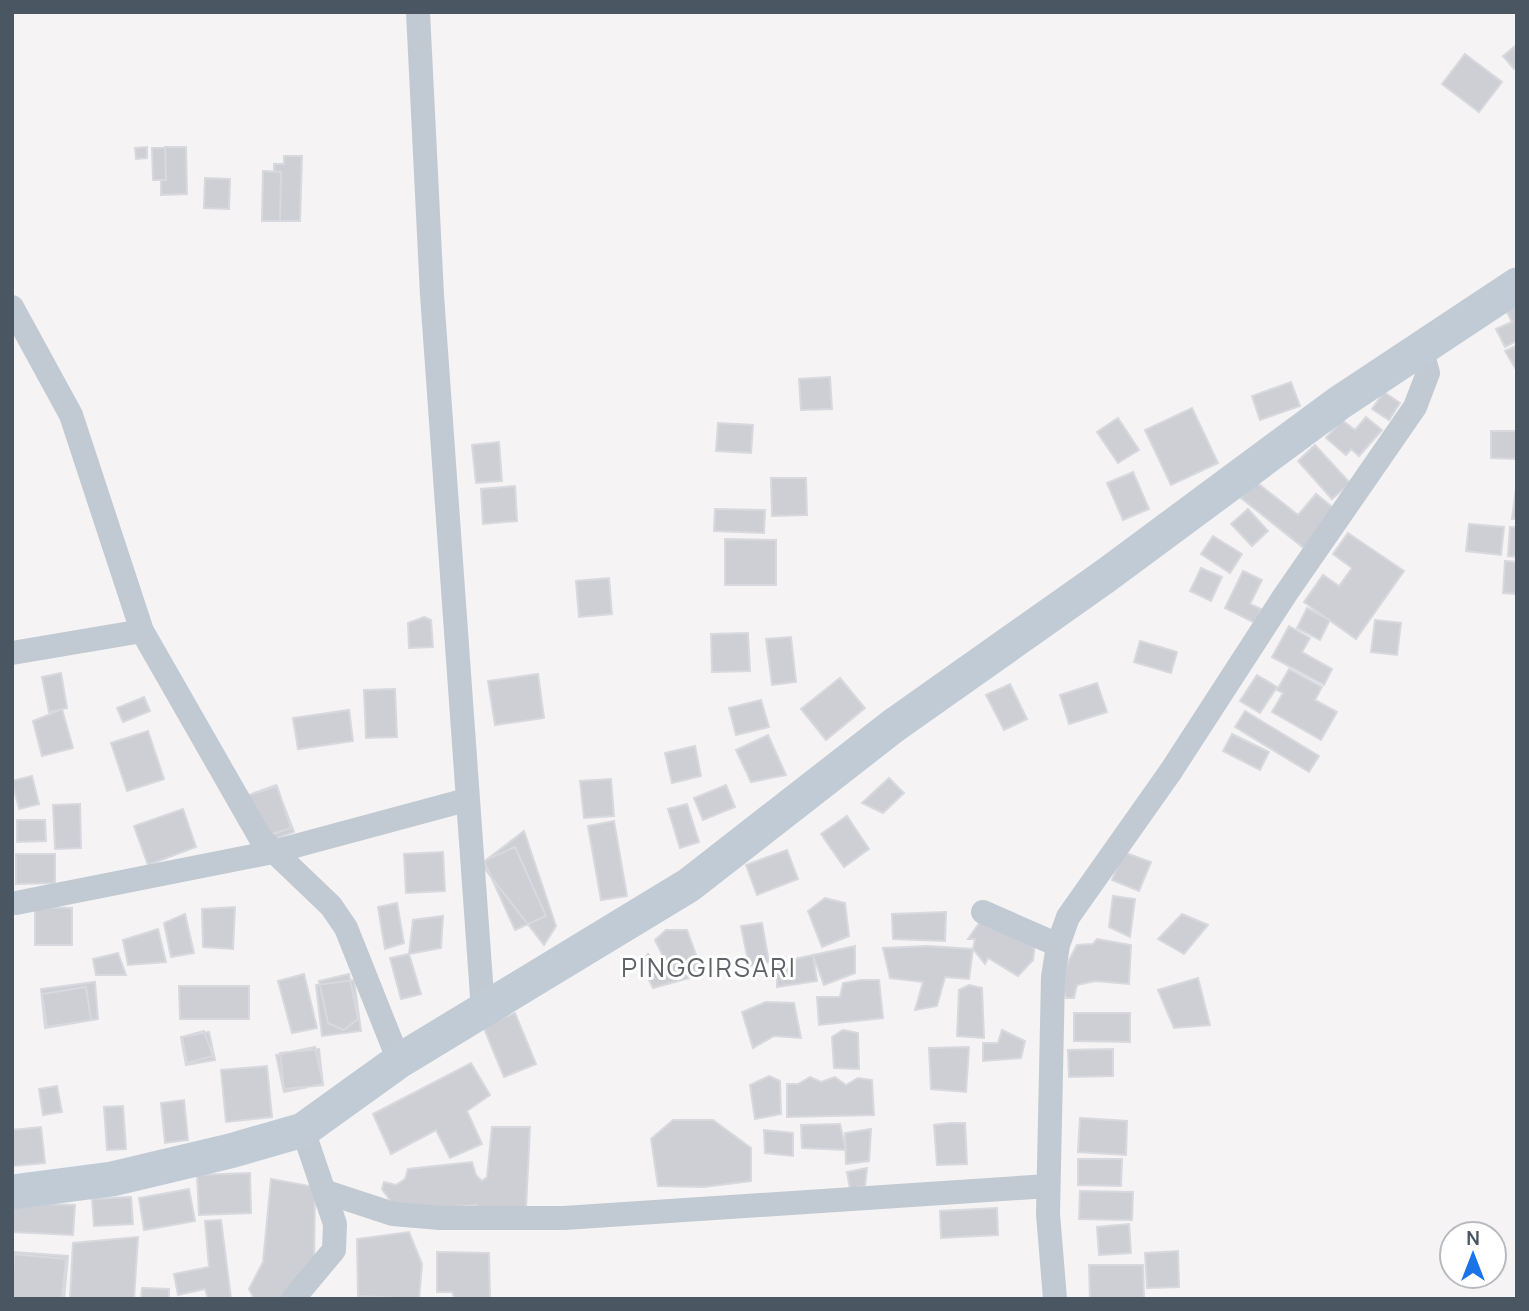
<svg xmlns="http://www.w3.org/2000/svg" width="1529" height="1311" viewBox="0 0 1529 1311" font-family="Manrope,sans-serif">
  <rect width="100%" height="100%" fill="#f5f3f3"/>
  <path fill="#cdcfd5" stroke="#d7d9de" stroke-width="2" d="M1515,46L1517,67L1514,69L1503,56Z
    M1465,54L1502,82L1479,112L1442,84Z
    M147,147V158L136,159L135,148Z
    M165,147L166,180H153L152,148Z
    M165,147H186L187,194L161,195V180H166Z
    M284,156H302L300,221H280L281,172H274V164H284Z
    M263,171L281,172L280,221H262Z
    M205,178L230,179L229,209L204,208Z
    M1517,301V341L1505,347L1496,329L1512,322L1504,306Z
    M1517,345V367L1515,368L1505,351Z
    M830,377L832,409L801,410L799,379Z
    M1291,382L1300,406L1260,420L1252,396Z
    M1384,392L1400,403L1389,420L1372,409Z
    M1192,408L1218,463L1171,485L1145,430Z
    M1366,417L1382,430L1359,456L1351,449L1346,455L1326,438L1342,420L1355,430Z
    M1118,418L1139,450L1118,463L1097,432Z
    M718,423L753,425L751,453L716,451Z
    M1491,431H1517V459L1491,458Z
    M499,442L502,481L476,483L472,445Z
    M1315,445L1350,483L1332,499L1298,461Z
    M1133,472L1149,509L1123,520L1107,483Z
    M771,478H806L807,515L772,516Z
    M1255,481L1298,515L1316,494L1336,510L1305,549L1241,498Z
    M515,486L517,521L483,524L481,489Z
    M1516,488H1517V519H1512Z
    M715,509L765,510L764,533L714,531Z
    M1248,509L1268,531L1252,546L1231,524Z
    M1469,524L1504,527L1501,555L1466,551Z
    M1510,527H1517V557L1508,556Z
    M1348,533L1404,571L1356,639L1304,602L1323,575L1339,586L1352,568L1333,554Z
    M1213,536L1242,554L1230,573L1201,554Z
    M725,539L776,540V585H725Z
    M1505,561L1517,562V594L1503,593Z
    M1201,568L1222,577L1211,601L1190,591Z
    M1243,571L1262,580L1250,604L1261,609L1255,623L1225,608Z
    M609,578L612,614L579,617L576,581Z
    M1307,608L1330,620L1320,640L1297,628Z
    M424,617L431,620L433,647L409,648L408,623Z
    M1375,620L1401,623L1397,655L1371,652Z
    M1289,626L1310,638L1302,652L1332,669L1324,685L1272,657Z
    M748,633L750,671L712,672L711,634Z
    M791,637L796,682L772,685L766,639Z
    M1140,641L1177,652L1171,673L1134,662Z
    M1289,669L1322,687L1315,700L1337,712L1321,740L1272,712L1283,693L1277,690Z
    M61,673L67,708L49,712L42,677Z
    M538,674L544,718L495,725L488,681Z
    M1257,675L1277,687L1260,713L1240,701Z
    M840,678L865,708L826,740L801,709Z
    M1097,683L1107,712L1069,724L1060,695Z
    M1010,684L1027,719L1004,730L986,695Z
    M395,689L397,737L366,738L364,690Z
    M144,697L150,711L123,722L117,708Z
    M761,700L769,727L736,735L729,708Z
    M62,709L73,748L42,756L33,721Z
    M349,710L353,741L298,749L293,718Z
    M1245,711L1319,756L1309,772L1235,727Z
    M148,731L164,779L127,791L111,743Z
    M1232,734L1269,752L1260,770L1223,751Z
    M768,735L786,775L751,782L736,750Z
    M695,746L701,776L672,783L665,753Z
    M32,776L39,804L19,809L12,781Z
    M889,778L904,793L883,813L862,803Z
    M611,779L614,816L584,818L580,781Z
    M276,785L294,832L266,842L249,795Z
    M726,785L735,807L703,820L694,798Z
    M277,786L291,828L264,837L249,795Z
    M80,804L81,848L55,849L53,805Z
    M687,804L699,842L680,848L668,809Z
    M183,809L196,847L148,865L134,826Z
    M847,816L869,849L844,867L821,834Z
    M17,820H45L46,841L17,842Z
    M614,821L627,896L601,900L588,826Z
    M524,831L556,926L544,945L481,864Z
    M515,847L546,916L515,930L484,861Z
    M787,850L798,879L757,895L746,865Z
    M443,852L445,891L406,893L404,854Z
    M1123,852L1151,862L1139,891L1112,880Z
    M16,854H55V883L16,884Z
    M1113,896L1135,899L1130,937L1109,927Z
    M825,898L845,903L849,936L822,947L808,911Z
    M397,903L404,943L385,949L378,907Z
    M35,907L72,908V945H35Z
    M235,907L233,949L203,947L202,909Z
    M946,912L945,941L893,939L892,914Z
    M185,914L194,953L171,957L164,923Z
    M1182,914L1208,925L1184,954L1158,939Z
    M443,916L441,948L409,954L413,920Z
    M980,922L1035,944L1033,960L1018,976L988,958L985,964L973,949L975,939H968Z
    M762,923L769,962L749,966L741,926Z
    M158,929L166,962L128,965L123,940Z
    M666,930H687L703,974L653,988L640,962L648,954L659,965L666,962L655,940Z
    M1097,939L1131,945L1129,984L1095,981L1077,985L1074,998H1066L1061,982L1068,962L1077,945L1093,944Z
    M855,946V973L824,985L813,955Z
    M928,946L973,949L969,979L945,977L937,1006L915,1010L923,982L890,978L883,948Z
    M118,953L126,975H96L93,959Z
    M409,954L421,994L401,999L390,958Z
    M813,955L817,981L777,987V963Z
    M304,974L317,1028L292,1033L278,981Z
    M349,974L358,1019L344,1030L328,1023L319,981Z
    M1198,978L1210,1025L1174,1028L1158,990Z
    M354,980L361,1031L322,1036L316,985Z
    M861,980H879L883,1018L819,1025L817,997H840L843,983Z
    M95,982L98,1019L45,1028L41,989Z
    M969,985L982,988L984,1038L957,1036L959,990Z
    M179,986H249V1019H180Z
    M86,987L91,1020L47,1027L42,994Z
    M766,1002L794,1003L801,1038L774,1036L753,1048L742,1012Z
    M515,1013L536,1064L504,1077L483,1026Z
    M1074,1013H1130V1042L1074,1041Z
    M843,1030L858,1033L859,1069L834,1068L832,1037Z
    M1002,1030L1025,1041L1021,1058L983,1061V1043H998Z
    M204,1031L213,1056L187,1063L182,1037Z
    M209,1032L215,1060L186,1065L181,1037Z
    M315,1047L323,1084L284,1092L276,1055Z
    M969,1047L966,1092L931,1089L929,1048Z
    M319,1049L323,1085L284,1089L280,1053Z
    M1113,1049V1076L1069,1077L1068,1050Z
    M471,1063L490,1095L467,1111L482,1144L450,1158L436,1130L391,1154L373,1114Z
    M267,1066L272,1117L226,1122L221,1070Z
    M769,1076L780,1081L781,1114L755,1119L750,1085Z
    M810,1077L821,1082L835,1077L846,1085L858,1078L872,1080L874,1115L787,1117V1084H798Z
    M57,1086L62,1112L43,1115L39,1089Z
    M184,1100L188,1140L165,1143L161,1103Z
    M123,1106L126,1149L107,1150L104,1107Z
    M1080,1118L1127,1121L1126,1155L1078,1152Z
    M673,1120H713L751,1148V1181L703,1187L658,1186L651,1139Z
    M951,1123H965L967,1164L937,1165L934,1125Z
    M840,1124L846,1150L802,1148L801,1125Z
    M41,1127L45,1163L12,1166V1130Z
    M492,1127H530L526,1208L475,1212L476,1205L413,1211L395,1207L382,1189L384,1182L396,1185L405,1179L408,1169L472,1162L476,1175L482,1181L487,1177Z
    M871,1129L869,1161L846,1164L845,1133Z
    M764,1130L793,1133V1156L765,1153Z
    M1078,1159H1122L1121,1186L1078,1185Z
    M867,1168L865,1186L850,1189L847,1172Z
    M250,1173L251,1213L199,1215L197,1175Z
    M271,1179L315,1187L314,1266L283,1299H254L249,1289L263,1262Z
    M189,1189L195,1221L144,1230L139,1198Z
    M1080,1191L1133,1192L1132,1220L1079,1219Z
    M131,1197L133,1224L94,1226L92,1199Z
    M12,1203L75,1205L73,1235L12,1232Z
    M997,1208L998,1235L941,1238L940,1211Z
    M221,1220L231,1298L208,1299L205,1289L178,1295L174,1274L209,1267L205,1221Z
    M1129,1224L1131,1253L1099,1255L1097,1227Z
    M409,1232L422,1264L419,1299L358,1296L357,1239Z
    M138,1237L134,1299H70L73,1243Z
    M1178,1251L1179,1287L1147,1288L1145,1253Z
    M14,1252L68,1256L64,1299H12Z
    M437,1252L489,1253L490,1299H455L452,1292H437Z
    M12,1254L66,1259L62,1299H12Z
    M1089,1265H1143L1144,1299H1090Z
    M142,1288L169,1289V1299H141Z"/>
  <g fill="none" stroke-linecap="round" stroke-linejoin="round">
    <path stroke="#c1cad2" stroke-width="24" d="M418,12L432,295L483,1010
      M12,307L71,415L142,631L261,839L331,906L346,928L399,1061
      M12,653L142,631
      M16,903L273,852L466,800
      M983,912L1058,945
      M326,1192L393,1214L440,1218H564L1048,1186
      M293,1299L334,1250L335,1224L303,1130
      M1055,1299L1048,1214L1053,977L1058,945L1068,917L1171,771L1285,595L1415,407L1428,373L1421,348"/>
    <path stroke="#c1cbd6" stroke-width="35" d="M12,1192L112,1179L230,1151L303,1130L399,1061L689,885L893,726L1104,577L1339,403L1517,285"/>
  </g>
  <g text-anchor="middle" stroke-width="6" stroke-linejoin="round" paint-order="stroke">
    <g font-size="26" letter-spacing="2" fill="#5f6368" stroke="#fff">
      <text x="709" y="977">PINGGIRSARI</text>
    </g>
  </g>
  <rect width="1529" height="1311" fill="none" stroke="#4a5661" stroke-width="28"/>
  <g transform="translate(1473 1255)"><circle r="33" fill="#ffffff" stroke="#b7bbc0" stroke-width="2"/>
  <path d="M0-5L12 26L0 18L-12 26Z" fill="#1a73e8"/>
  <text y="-10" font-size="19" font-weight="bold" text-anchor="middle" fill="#4a5661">N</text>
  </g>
</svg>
